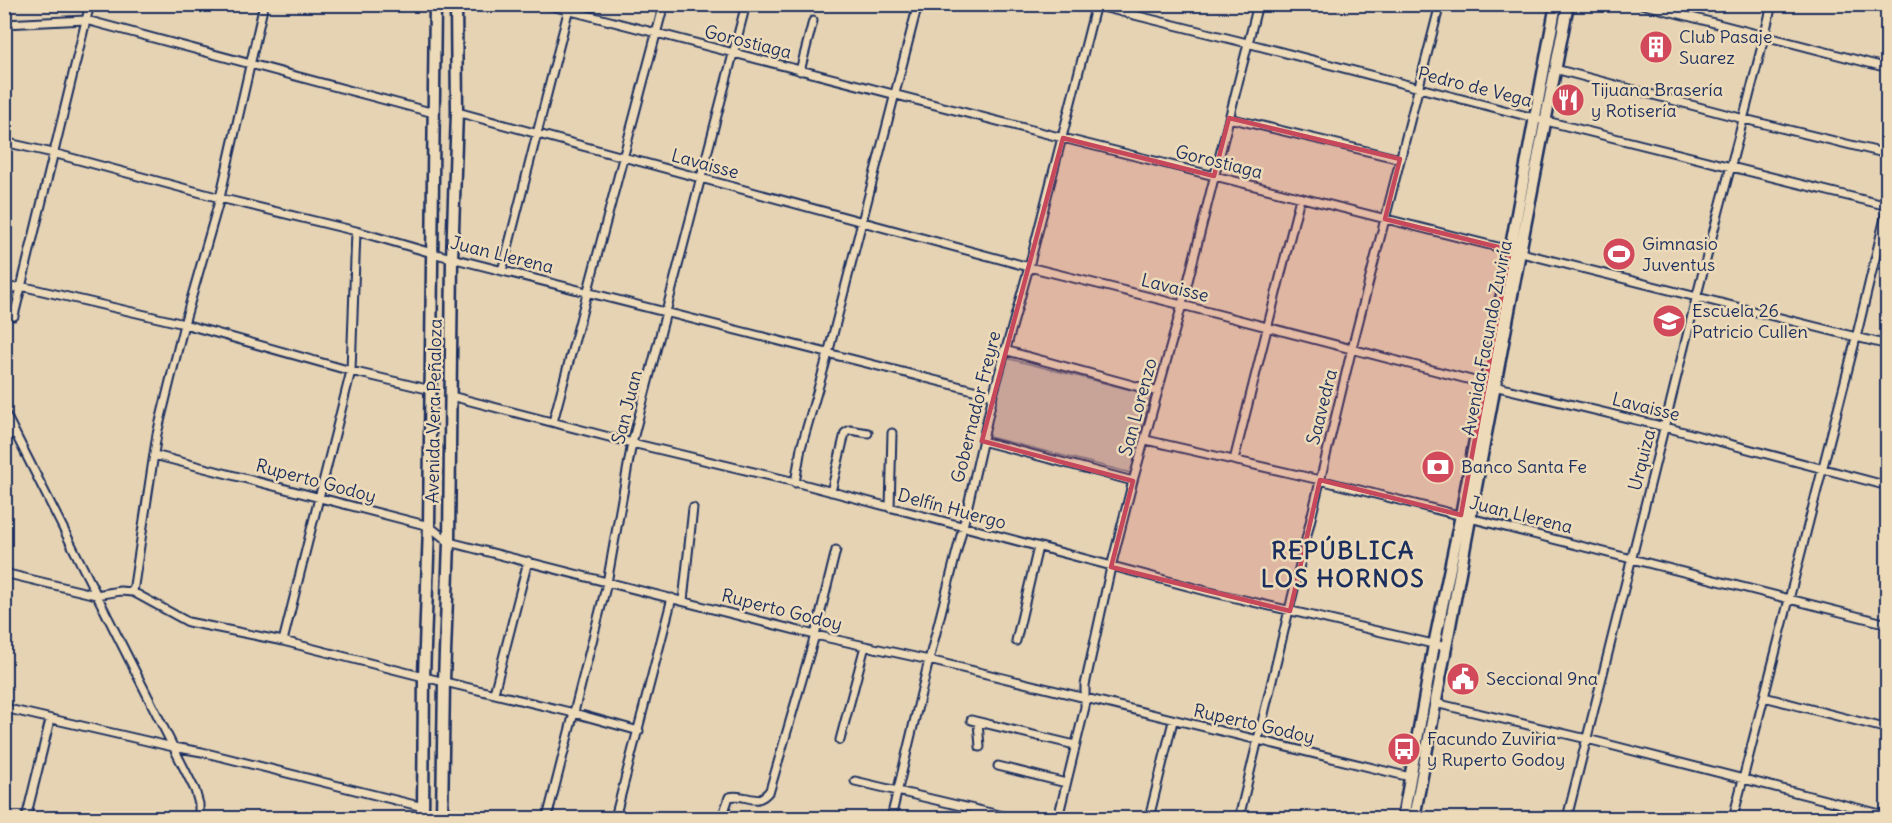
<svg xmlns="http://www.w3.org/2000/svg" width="1892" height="823" viewBox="0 0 1892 823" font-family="Delius,sans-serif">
  <rect width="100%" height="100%" fill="#e5d3b4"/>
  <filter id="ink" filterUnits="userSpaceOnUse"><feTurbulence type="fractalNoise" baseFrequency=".0167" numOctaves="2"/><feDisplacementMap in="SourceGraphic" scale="12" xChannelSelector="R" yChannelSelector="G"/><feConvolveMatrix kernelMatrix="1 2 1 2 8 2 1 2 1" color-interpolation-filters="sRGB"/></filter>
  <g filter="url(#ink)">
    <path fill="#c7bba8" stroke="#717583" stroke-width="1.5" d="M1006,358L1151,395L1131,473L985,436Z"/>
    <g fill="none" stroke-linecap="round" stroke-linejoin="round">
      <defs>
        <path id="minor" d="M544,4L1063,138L1888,345
          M1090,4L1247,43L1534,118L1888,206
          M1641,4L1888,68
          M4,24L86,20L434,113
          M1555,69L1744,119L1888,154
          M800,71L813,21
          M457,112L1029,267L1182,305L1494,386L1665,427L1888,486
          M1229,118L1400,159
          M4,142L53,153L220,198L356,231L432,253L993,395
          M502,271L570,4
          M4,290L21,286L184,324L351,371L431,390
          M4,302L14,316
          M14,316L90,4
          M1004,350L1158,392
          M451,396L632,443L791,481L1210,592L1446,647
          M4,411L195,790L199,804V818
          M553,422L664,4
          M4,432L16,435
          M1146,440L1320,480L1888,624
          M982,441L1133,481
          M154,455L429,526L449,542L815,635L929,660L1410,777
          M1234,460L1300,198
          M795,483L801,448L828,354L918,4
          M831,492L845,433L850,430L868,433
          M890,508L892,433
          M4,573L96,595L120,591L133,592L188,622L283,641L424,677L574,713L639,731
          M133,592L157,434L184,324L220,198L264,4
          M683,601L693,508
          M283,641L351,371L356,231
          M1016,641L1038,547
          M494,693L528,561
          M1764,697L1888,729
          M1435,703L1587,739L1888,816
          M4,708L173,747L202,752L423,807
          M971,720L1075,745
          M978,722L980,747
          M840,740L865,646
          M998,766L1066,783
          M855,781L1012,818
          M26,818L50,720
          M547,818L607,583L632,443L746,4
          M615,818L672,598
          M722,818L729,797C746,792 756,809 770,790L815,635L836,550
          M891,818L929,660L963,527L993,395L1029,267L1096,4
          M1058,818L1085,707V685L1111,567L1133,481L1182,305L1258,4
          M1149,818L1173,721
          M1239,818L1352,348L1440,4
          M1567,818C1611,645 1653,472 1696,299C1721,200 1749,103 1772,4
          M1733,818L1856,338L1888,205"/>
        <path id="secondary" d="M423,818L424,677L429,526L435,4
          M442,818L444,681L449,542L452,259L457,112L456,4
          M1403,818L1434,645L1461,515L1556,4
          M1414,818L1520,252L1568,4"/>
      </defs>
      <use href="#minor" stroke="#1b2f5e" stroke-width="11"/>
      <use href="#secondary" stroke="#1b2f5e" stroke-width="15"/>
      <use href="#minor" stroke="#eddab8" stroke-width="7"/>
      <use href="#secondary" stroke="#eddab8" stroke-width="10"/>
    </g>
  </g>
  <path fill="#c8485b" fill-opacity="0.2" stroke="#c8485b" stroke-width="4.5" stroke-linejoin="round" d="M1229,118L1400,159L1385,219L1510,250L1461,515L1320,480L1290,611L1111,567L1133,481L982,441L1063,138L1214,176Z"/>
  <defs>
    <symbol id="building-disc" viewBox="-11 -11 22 22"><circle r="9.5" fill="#d1495b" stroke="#eddab8"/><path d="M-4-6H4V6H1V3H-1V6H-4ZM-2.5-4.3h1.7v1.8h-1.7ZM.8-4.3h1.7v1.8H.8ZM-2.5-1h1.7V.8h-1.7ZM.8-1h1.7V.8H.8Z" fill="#fff"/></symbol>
    <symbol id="restaurant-disc" viewBox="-11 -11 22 22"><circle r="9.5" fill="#d1495b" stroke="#eddab8"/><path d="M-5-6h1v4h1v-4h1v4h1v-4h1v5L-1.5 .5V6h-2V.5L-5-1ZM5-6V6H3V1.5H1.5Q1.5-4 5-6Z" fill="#fff"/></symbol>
    <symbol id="stadium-disc" viewBox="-11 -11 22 22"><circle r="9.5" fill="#d1495b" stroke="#eddab8"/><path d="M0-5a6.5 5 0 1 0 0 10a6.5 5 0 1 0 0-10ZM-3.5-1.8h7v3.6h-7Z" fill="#fff"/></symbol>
    <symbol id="school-disc" viewBox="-11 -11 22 22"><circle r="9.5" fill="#d1495b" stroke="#eddab8"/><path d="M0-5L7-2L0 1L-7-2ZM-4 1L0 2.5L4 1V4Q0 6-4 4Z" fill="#fff"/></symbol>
    <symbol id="bank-disc" viewBox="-11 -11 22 22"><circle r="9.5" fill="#d1495b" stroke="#eddab8"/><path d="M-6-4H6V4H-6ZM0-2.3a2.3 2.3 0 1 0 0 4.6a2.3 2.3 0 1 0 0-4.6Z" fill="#fff"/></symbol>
    <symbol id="civic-disc" viewBox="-11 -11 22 22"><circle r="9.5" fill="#d1495b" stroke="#eddab8"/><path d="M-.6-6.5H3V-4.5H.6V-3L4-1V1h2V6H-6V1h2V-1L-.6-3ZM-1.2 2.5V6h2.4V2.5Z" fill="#fff"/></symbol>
    <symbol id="bus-disc" viewBox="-11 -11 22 22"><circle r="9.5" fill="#d1495b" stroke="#eddab8"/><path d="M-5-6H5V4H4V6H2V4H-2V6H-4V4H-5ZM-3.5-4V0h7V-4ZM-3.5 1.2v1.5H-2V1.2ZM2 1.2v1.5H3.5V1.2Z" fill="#fff"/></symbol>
  </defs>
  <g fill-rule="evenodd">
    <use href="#building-disc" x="1637" y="28" width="38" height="38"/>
    <use href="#restaurant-disc" x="1549" y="81" width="38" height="38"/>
    <use href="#stadium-disc" x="1600" y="235" width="38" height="38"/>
    <use href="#school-disc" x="1650" y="302" width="38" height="38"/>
    <use href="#bank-disc" x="1419" y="448" width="38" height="38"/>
    <use href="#civic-disc" x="1444" y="660" width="38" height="38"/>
    <use href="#bus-disc" x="1385" y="730" width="38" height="38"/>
  </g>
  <g text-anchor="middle" stroke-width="5" stroke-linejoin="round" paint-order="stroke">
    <g font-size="18" fill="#1b2f5e" stroke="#eddab8" text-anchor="start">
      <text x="1679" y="43">Club Pasaje<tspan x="1679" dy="21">Suarez</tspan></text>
      <text x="1591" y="96">Tijuana Brasería<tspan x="1591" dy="21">y Rotisería</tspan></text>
      <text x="1642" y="250">Gimnasio<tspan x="1642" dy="21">Juventus</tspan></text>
      <text x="1692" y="317">Escuela 26<tspan x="1692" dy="21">Patricio Cullen</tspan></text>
      <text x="1461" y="473">Banco Santa Fe</text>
      <text x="1486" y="685">Seccional 9na</text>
      <text x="1427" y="745">Facundo Zuviria<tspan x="1427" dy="21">y Ruperto Godoy</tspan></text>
    </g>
    <g font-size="18" fill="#1b2f5e" stroke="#eddab8">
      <text transform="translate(748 42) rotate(14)" y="6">Gorostiaga</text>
      <text transform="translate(1475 87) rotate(14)" y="6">Pedro de Vega</text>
      <text transform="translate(1219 162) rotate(14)" y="6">Gorostiaga</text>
      <text transform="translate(705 164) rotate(15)" y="6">Lavaisse</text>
      <text transform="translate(502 255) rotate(14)" y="6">Juan Llerena</text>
      <text transform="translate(1175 288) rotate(14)" y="6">Lavaisse</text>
      <text transform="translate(1487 338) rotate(-79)" y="6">Avenida Facundo Zuviría</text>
      <text transform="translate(627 407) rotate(-76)" y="6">San Juan</text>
      <text transform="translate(976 407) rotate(-76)" y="6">Gobernador Freyre</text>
      <text transform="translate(1138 407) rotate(-75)" y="6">San Lorenzo</text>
      <text transform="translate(1322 407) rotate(-76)" y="6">Saavedra</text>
      <text transform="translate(1646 407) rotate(14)" y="6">Lavaisse</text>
      <text transform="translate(434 411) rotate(-89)" y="6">Avenida Vera Peñaloza</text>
      <text transform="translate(1642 460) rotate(-76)" y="6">Urquiza</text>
      <text transform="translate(316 481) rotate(15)" y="6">Ruperto Godoy</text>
      <text transform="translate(952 509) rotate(15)" y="6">Delfín Huergo</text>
      <text transform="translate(1521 515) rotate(14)" y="6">Juan Llerena</text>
      <text transform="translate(782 610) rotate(14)" y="6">Ruperto Godoy</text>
      <text transform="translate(1254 724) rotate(13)" y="6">Ruperto Godoy</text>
    </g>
    <g font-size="24" font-weight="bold" letter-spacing="1.5" fill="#1b2f5e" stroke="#eddab8">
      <text x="1343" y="559">REPÚBLICA<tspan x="1343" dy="28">LOS HORNOS</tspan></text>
    </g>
  </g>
  <rect width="1892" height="823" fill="none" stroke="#eddab8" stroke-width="24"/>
  <rect x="12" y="12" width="1868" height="799" fill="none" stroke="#1b2f5e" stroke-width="2" filter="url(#ink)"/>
</svg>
